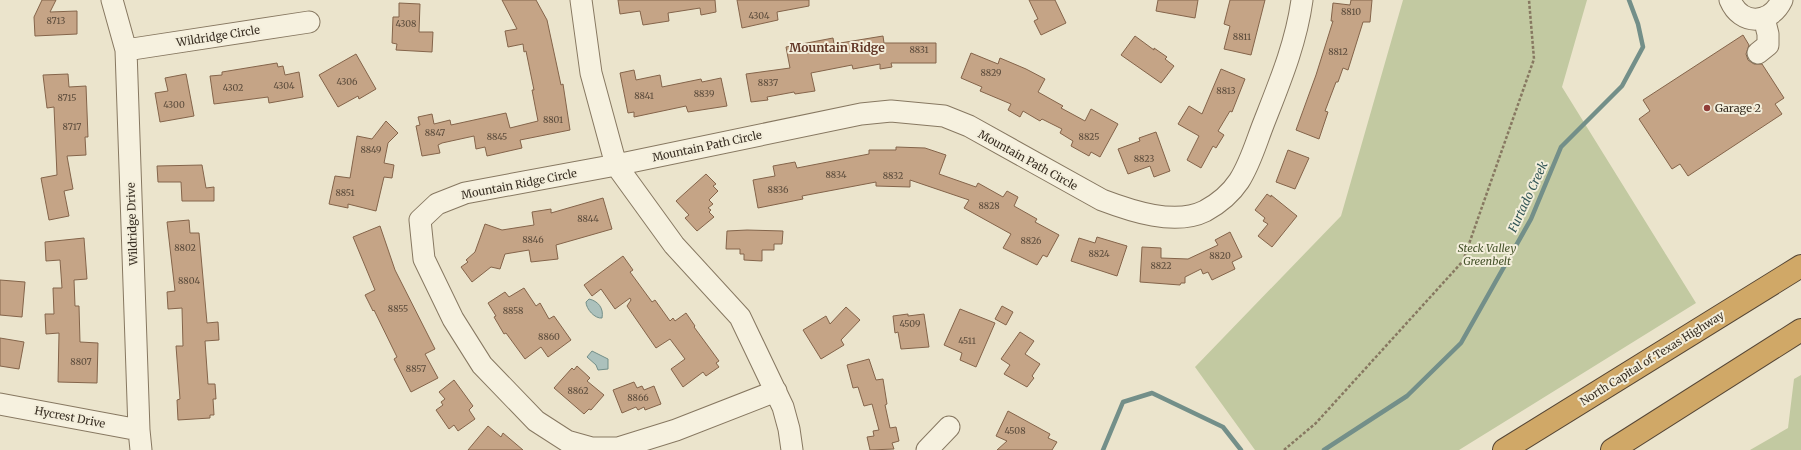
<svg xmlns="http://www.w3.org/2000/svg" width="1801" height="450" viewBox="0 0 1801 450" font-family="Merriweather,serif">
  <rect width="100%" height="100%" fill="#ebe4cc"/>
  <path fill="#c2c9a1" d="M1403,0H1587L1562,87L1696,303L1459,450H1255L1195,367L1341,216Z
    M1801,375V450H1750L1788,428L1794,379Z"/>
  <path fill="#acc1bc" stroke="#738f89" d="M589,299C598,301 604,308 602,318C595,319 586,309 586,302Z
    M592,351L608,359V369L598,370L596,365L587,357Z"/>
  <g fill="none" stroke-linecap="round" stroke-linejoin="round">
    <path stroke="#738f89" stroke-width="4.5" d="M1103,450L1123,402L1152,393L1223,427L1241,450
      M1324,450L1407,396L1461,343L1531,219L1561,147L1622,86L1643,47L1638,24L1629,0"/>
  </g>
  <path fill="#c5a486" stroke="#84644a" d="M42,0H56L50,12L77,11V34L35,36L34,17Z
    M502,0H536L547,20L561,85L563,84L570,130L520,140L522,148L487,156L485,147L476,149L474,136L442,143L438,145L440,153L422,156L416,126L420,125L418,117L432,114L434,124L450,120L451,125L506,113L510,128L538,121L532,90H534L526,51L524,52L523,44L508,47L505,31L517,29Z
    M618,0H715L716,12L701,15L700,8L668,13L669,21L643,25L640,11L620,14Z
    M737,0H809V6L777,12L778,20L742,28Z
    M1029,0H1055L1066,23L1041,35L1034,21L1038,19Z
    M1158,0H1198L1195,18L1156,11Z
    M1230,0H1265L1251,55L1224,49L1230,26L1224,24Z
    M1351,0H1372L1370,22H1363L1348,70L1343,68L1338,82H1336L1325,111L1328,112L1319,139L1296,130L1316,75L1333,21H1331L1333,3L1350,5Z
    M399,3L420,4L419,32H433L432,52L396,50L397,44L392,43L393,17H399Z
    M1743,35L1749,45L1746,54L1748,60L1754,64H1762L1784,98L1775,104L1782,114L1688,176L1680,164L1672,169L1639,119L1650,111L1643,100Z
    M883,36L884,43H936V63H891L892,67L880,69V64L853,69L852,65L811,73L815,91L795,94L794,92L767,97L768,100L751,102L746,74L790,68L786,47L833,38L834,44Z
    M1135,36L1154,50V48L1167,57L1165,59L1174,66L1161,83L1121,55Z
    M971,53L998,64L1000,58L1026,69L1045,79L1038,92L1063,106L1061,108L1085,121L1091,109L1118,124L1100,157L1091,152L1089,156L1071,146L1073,141L1060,133L1062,129L1042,119L1040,121L1023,111L1020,117L1008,110L1011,104L980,91L982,87L961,78Z
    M356,54L376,89L359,99L358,96L338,107L319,75Z
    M277,63L278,67L283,66L285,75L299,72L303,97L269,103L268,97L214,104L210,76L222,75V72Z
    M1221,69L1245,79L1232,112L1230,111L1218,131L1224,135L1216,148L1213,146L1201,168L1187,160L1199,136L1178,124L1189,106L1202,114Z
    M634,70L636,80L660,75L662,87L701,79L702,82L721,78L727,106L688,112L686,106L634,117V112L628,113L620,73Z
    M68,74L69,87L86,86L88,137H85L86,155L67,156L73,189L64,191L69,216L49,220L41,178L57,175L54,107L47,108L43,75Z
    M186,74L194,116L160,122L155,93L168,91L165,78Z
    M386,121L398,133L388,143L384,163L394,165L392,178L384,177L376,211L348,204V208L329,204L335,176L350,178L357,136L372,139Z
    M1156,132L1170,171L1154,177L1150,166L1128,174L1118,149L1140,141L1139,138Z
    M896,147L925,148L946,155L939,174L976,187L978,183L1003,197L1007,191L1018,197L1014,206L1037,219L1035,222L1059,235L1047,257L1043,255L1037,265L1003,248L1011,234L964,208L969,200L910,180V187L876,186V182L802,196L803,199L758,208L753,180L775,176L773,166L795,162L797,168L869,154V150H896Z
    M1288,150L1309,158L1295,189L1276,182Z
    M202,165L206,188L214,187V201H182L181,182H158L157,166Z
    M706,174L716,184L713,186L718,191L709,200L713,204L708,208L711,210L709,212L714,217L697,231L685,218L689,215L676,201Z
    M1267,194L1271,197V195L1297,216L1272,247L1258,236L1268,224L1263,221L1265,218L1255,210Z
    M603,198L612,229L556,245L558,259L531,262L529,250L505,254L500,269L491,267L472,282L461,267L468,262L466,260L475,252L485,224L502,230L534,225L532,212L551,209V213Z
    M189,220L190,233H199L207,323L218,322L219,340L205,341L208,384H215L216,399H213L214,415H210V418L178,420L177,400L180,399L176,346H183L182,308L168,309L167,292L175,291L167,222Z
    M380,226L395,270L435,349L425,354L438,378L411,392L394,359L397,357L374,310L373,311L365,295L375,290L353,237Z
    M747,230L783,231L782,244H774V250H762V261L744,260V254H740V249H726L727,231Z
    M1230,232L1242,257L1232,262L1235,269L1212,280L1208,272L1203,274L1201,269L1185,277V283H1181L1180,285L1140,282L1142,247L1161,248V258L1188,259L1218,245L1215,240Z
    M1097,237L1127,246L1117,276L1071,261L1079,238L1095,243Z
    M84,238L87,279L74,280L75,306H79L80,342L98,343L97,383L58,382L59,333L46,334L45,314H54L53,288H62L60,260L46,261L45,242Z
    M623,256L633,270L630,272L652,302L655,300L670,321L673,318L675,321L686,313L695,326L694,327L719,361L716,363L719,367L706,376L703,372L683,387L671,369L685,359L670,339L656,348L627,306L631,300L630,298L615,309L601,289L592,296L584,285Z
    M0,280L25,282L22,317L0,315Z
    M524,288L536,306L540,303L549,319L554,316L571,340L548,357L541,347L525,359L506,333L504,334L494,317L496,316L488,303L505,292L509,297Z
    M1002,306L1013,312L1006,325L995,319Z
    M846,307L860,320L841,340L844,345L821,359L803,330L826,316L830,324Z
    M960,309L995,323L976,367L960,360L962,353L944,345Z
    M908,314V316L924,314L929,347L901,349L898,332L895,333L893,316Z
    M1020,332L1034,341L1025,354L1040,364L1032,376L1034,378L1027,387L1004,374L1010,365L1001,359Z
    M0,338L24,342L19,369L0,366Z
    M869,359L876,380L883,379L887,404L885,405L890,428L896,427L899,441L892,443L894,449L870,450L867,437L874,436L873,431L879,430L872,404L864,406L858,387L853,388L847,365Z
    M577,366L590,378L587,381L604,395L591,410L589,409L584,414L554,388L572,368L574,370Z
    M454,380L473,406L469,410L475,419L458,431L454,425L449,429L436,410L443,405L441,402L445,399L439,392Z
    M634,382L637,388L642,386L644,390L654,386L661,404L645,410L644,407L638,410L636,407L622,413L613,390Z
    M1008,411L1050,434L1048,438L1057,442L1052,450H997L1007,441L996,436Z
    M488,426L501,437L503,433L523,450H468Z"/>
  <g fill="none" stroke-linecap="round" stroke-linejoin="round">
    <defs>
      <path id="minor" d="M112,0L126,50L139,430L141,450
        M581,0L591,73L616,165L674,245L740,317L783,407L789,429L792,450
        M1730,0C1741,26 1770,25 1782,0
        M126,50L309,22
        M1758,53L1768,45V34L1764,18
        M776,391L676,430L618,448H592L567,441L536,421L482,365L453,319L424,259L420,220L437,204L465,193L616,165L861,114L891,111L944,116L969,126L1102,200C1131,211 1175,226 1205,211C1218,204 1231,193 1239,181C1250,164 1256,143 1263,125C1279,84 1296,44 1302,0
        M0,404L139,430
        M927,450L949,427"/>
      <path id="highway" d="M1504,450L1801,266
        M1612,450L1801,330"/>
    </defs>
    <use href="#minor" stroke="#877861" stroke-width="23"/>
    <use href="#highway" stroke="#564635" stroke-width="24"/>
    <path stroke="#877861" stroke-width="2.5" stroke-dasharray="3 2" stroke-linecap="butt" d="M1284,450L1316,423L1463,261L1534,59L1529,0"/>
    <use href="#minor" stroke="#f6f1df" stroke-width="21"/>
    <use href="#highway" stroke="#d0a867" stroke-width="22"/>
  </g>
  <circle fill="#903c37" stroke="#f3eedb" stroke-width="1.5" cx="1707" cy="108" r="4"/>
  <g text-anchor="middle" stroke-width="4" stroke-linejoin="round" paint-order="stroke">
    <g font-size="9" fill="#5c4c3c">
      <text x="1351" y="15">8810</text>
      <text x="759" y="19">4304</text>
      <text x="56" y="24">8713</text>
      <text x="406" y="27">4308</text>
      <text x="1242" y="40">8811</text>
      <text x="919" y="53">8831</text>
      <text x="1338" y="55">8812</text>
      <text x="991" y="76">8829</text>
      <text x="347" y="85">4306</text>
      <text x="768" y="86">8837</text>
      <text x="284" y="89">4304</text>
      <text x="233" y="91">4302</text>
      <text x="1226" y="94">8813</text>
      <text x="704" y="97">8839</text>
      <text x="644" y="99">8841</text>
      <text x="67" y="101">8715</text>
      <text x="174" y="108">4300</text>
      <text x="553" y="123">8801</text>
      <text x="72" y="130">8717</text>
      <text x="435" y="136">8847</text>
      <text x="497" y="140">8845</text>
      <text x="1089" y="140">8825</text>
      <text x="371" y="153">8849</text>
      <text x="1144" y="162">8823</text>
      <text x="836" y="178">8834</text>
      <text x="893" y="179">8832</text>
      <text x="778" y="193">8836</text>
      <text x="345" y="196">8851</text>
      <text x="989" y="209">8828</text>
      <text x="588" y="222">8844</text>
      <text x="533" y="243">8846</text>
      <text x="1031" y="244">8826</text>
      <text x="185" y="251">8802</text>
      <text x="1099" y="257">8824</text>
      <text x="1220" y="259">8820</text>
      <text x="1161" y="269">8822</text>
      <text x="189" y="284">8804</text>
      <text x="398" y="312">8855</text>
      <text x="513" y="314">8858</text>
      <text x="910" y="327">4509</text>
      <text x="549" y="340">8860</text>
      <text x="967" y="344">4511</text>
      <text x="81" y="365">8807</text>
      <text x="416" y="372">8857</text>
      <text x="578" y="394">8862</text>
      <text x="638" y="401">8866</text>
      <text x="1015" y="434">4508</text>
    </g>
    <g font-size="11" fill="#392f23" stroke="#f3eedb">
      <text transform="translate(218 36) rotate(-9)" y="4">Wildridge Circle</text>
      <text transform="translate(707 146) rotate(-12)" y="4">Mountain Path Circle</text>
      <text transform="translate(1028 160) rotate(29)" y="4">Mountain Path Circle</text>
      <text transform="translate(519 184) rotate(-11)" y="4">Mountain Ridge Circle</text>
      <text transform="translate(132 224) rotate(-92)" y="4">Wildridge Drive</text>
      <text transform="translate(1652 358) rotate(-32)" y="4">North Capital of Texas Highway</text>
      <text transform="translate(70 417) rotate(11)" y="4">Hycrest Drive</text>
    </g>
    <g font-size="11" fill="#392f23" stroke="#f3eedb" text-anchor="start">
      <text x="1715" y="112">Garage 2</text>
    </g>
    <g font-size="11" font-style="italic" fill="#47542c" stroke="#f3eedb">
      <text x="1487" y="252">Steck Valley<tspan x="1487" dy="13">Greenbelt</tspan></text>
    </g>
    <g font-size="12" font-weight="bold" fill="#623727" stroke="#f3eedb">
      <text x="837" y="52">Mountain Ridge</text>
    </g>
    <g font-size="12" font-style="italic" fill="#345757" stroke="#f3eedb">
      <text transform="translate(1528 197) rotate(-65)" y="4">Furtado Creek</text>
    </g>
  </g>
</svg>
